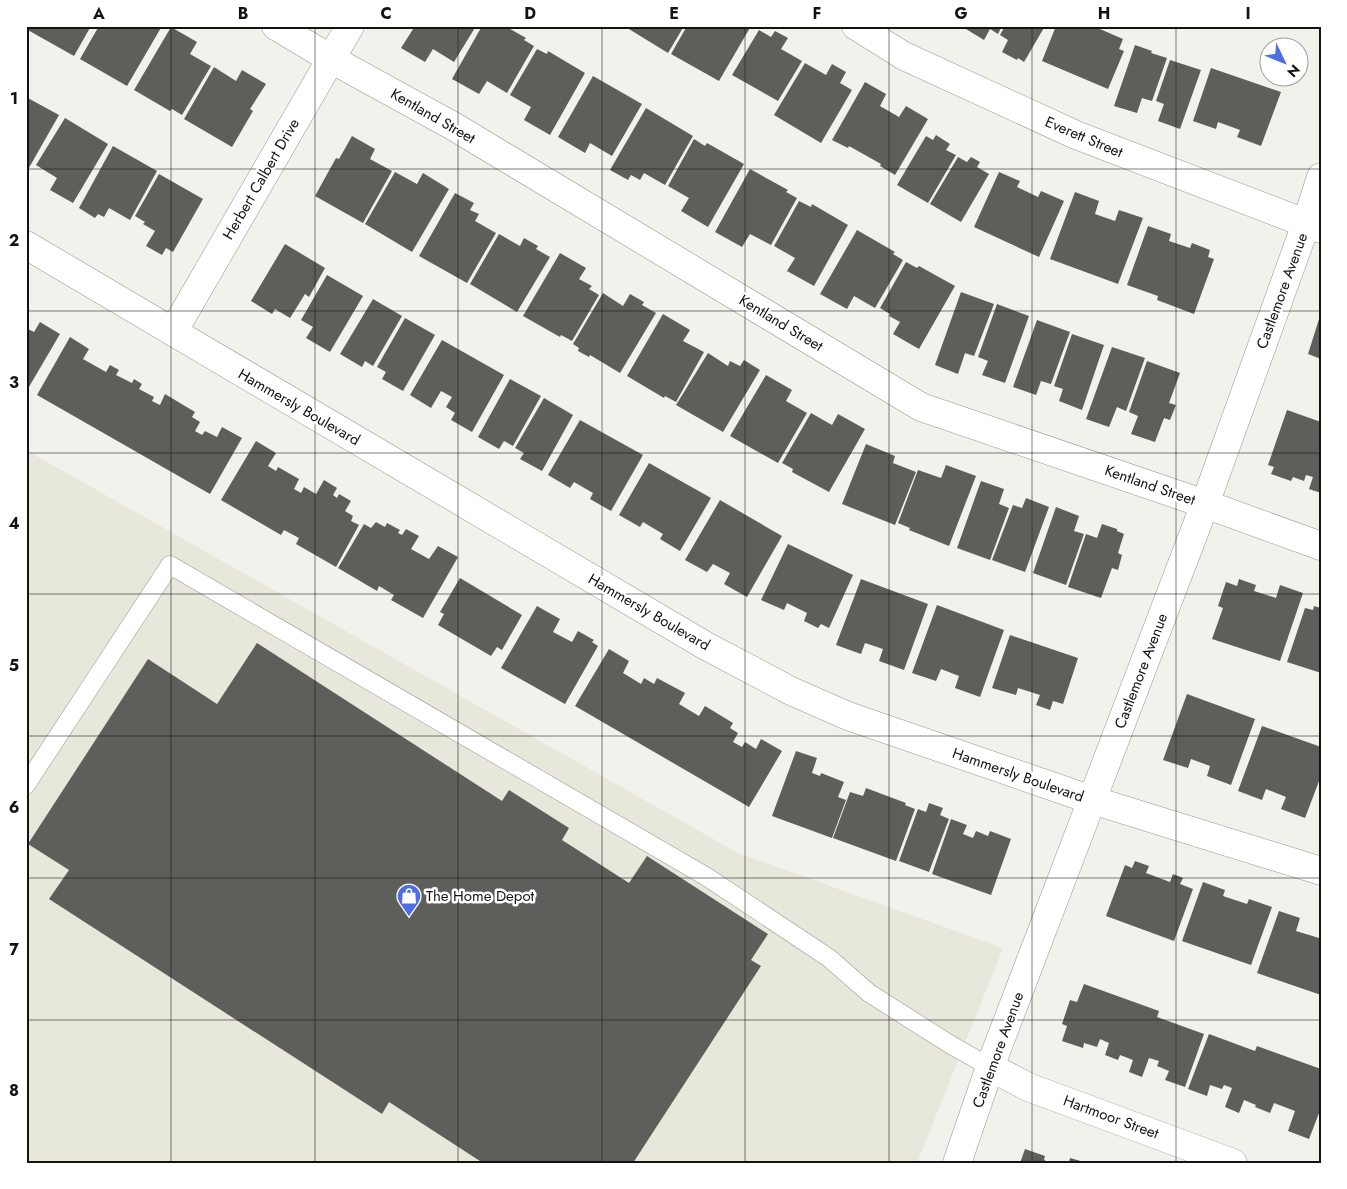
<svg xmlns="http://www.w3.org/2000/svg" width="1347" height="1189" viewBox="0 0 1347 1189" font-family="Jost,sans-serif">
  <rect width="100%" height="100%" fill="#f2f2ed"/>
  <path fill="#e7e7db" d="M26,450L738,853L1003,948L917,1163H26Z"/>
  <path fill="#5e5f5a" d="M27,26H91L74,56L26,29Z
    M99,26H162L127,86L80,59Z
    M415,26H476L454,62L433,49L425,62L401,48Z
    M482,26H505L526,38L524,40L534,46L507,93L487,81L479,94L452,79Z
    M624,26H684L668,53Z
    M687,26H751L719,81L671,54Z
    M961,26H1002L998,34L990,29L984,40Z
    M1005,26H1045L1024,62L1018,58L1017,60L1002,52L1008,40L1000,35Z
    M1056,26H1093L1123,39L1119,49L1124,51L1108,89L1042,61Z
    M171,27L197,42L190,54L211,66L182,115L172,109L170,111L134,90Z
    M759,30L771,37L775,31L788,38L781,49L802,61L778,101L732,75Z
    M1135,45L1152,51L1151,53L1167,58L1152,101L1142,98L1137,113L1114,106Z
    M537,49L547,54L548,51L585,73L550,135L524,120L531,107L510,95Z
    M1170,60L1201,70L1180,129L1158,121L1164,104L1156,101Z
    M805,63L826,75L832,64L846,72L840,83L852,90L821,143L774,115Z
    M214,67L236,81L242,70L266,84L250,109L253,111L232,147L184,119Z
    M1211,68L1281,92L1261,146L1237,137L1240,130L1218,122L1216,129L1193,121Z
    M593,76L642,104L612,156L590,143L585,153L558,137Z
    M865,82L886,94L880,106L899,117L906,106L928,119L895,175L880,166L881,164L849,146L848,148L832,140Z
    M26,97L59,115L26,173Z
    M646,108L693,136L665,185L644,173L640,180L631,175L628,180L610,170Z
    M65,118L108,144L73,203L50,190L57,178L36,165Z
    M936,135L950,144L946,150L956,155L928,203L897,185L926,136L933,140Z
    M352,136L375,149L370,159L392,171L363,223L315,196L336,158L339,159Z
    M694,139L705,146L707,143L744,164L708,227L681,211L689,198L668,186Z
    M113,146L157,171L130,220L109,208L104,217L98,214L95,218L79,208Z
    M958,157L967,162L971,157L980,162L977,167L989,174L961,222L930,204Z
    M750,169L788,190L786,192L797,198L771,245L750,234L742,247L715,232Z
    M395,172L417,184L423,173L449,189L412,252L365,224Z
    M999,172L1020,181L1017,187L1038,197L1041,191L1064,201L1039,257L974,227Z
    M159,174L203,199L173,252L166,248L162,255L146,246L155,231L143,224L145,222L135,216Z
    M1075,192L1099,201L1095,214L1115,221L1119,210L1143,218L1118,284L1050,259Z
    M455,193L474,203L470,210L479,214L475,221L496,233L467,283L419,256Z
    M799,201L811,207L812,204L848,225L814,286L787,271L795,258L774,246Z
    M1148,226L1171,234L1169,241L1190,248L1192,243L1210,250L1208,257L1214,259L1194,314L1157,300L1158,296L1127,285Z
    M857,230L895,252L893,254L903,260L875,308L854,296L847,309L820,294Z
    M499,234L520,246L524,238L538,246L536,249L550,257L517,312L470,284Z
    M285,244L325,268L309,297L305,294L290,318L275,309L272,314L251,301Z
    M560,253L586,268L579,279L592,286L589,289L599,295L572,341L561,335L560,337L523,316Z
    M906,262L917,268L919,266L955,286L919,349L893,334L900,322L889,316L890,314L880,308Z
    M327,275L363,296L330,352L306,338L313,327L301,320Z
    M961,292L994,304L974,356L965,353L958,374L935,365Z
    M603,293L623,306L630,294L644,302L642,305L656,313L620,373L590,355L589,357L578,351L579,348L573,344Z
    M373,299L402,316L373,366L365,361L362,367L340,354Z
    M997,304L1029,316L1005,383L982,375L988,361L978,357Z
    M663,314L690,330L683,341L704,352L676,402L665,396L664,398L627,376Z
    M1320,316H1321V359L1308,354Z
    M405,318L435,335L403,391L382,379L386,372L377,367Z
    M1037,320L1070,332L1051,384L1041,381L1036,395L1013,387Z
    M40,322L60,334L26,392V328L34,332Z
    M1072,334L1104,345L1082,410L1059,401L1063,389L1054,386Z
    M70,337L89,349L83,359L106,372L110,365L119,370L116,375L132,383L134,379L142,384L139,389L154,397L152,401L160,405L165,394L195,412L192,417L200,422L195,431L202,435L205,431L217,437L222,427L242,438L210,494L37,395Z
    M442,340L504,375L472,432L451,420L455,413L446,407L452,397L441,391L431,408L410,395Z
    M1112,347L1145,358L1126,411L1117,407L1109,427L1086,419Z
    M708,353L728,366L730,361L740,366L744,360L760,370L723,432L676,405Z
    M1147,361L1180,373L1169,403L1176,405L1170,420L1164,418L1155,442L1131,434L1138,416L1129,412Z
    M766,375L792,390L786,401L807,413L778,463L730,436Z
    M510,379L541,396L513,446L504,441L499,449L478,437Z
    M544,398L573,415L542,471L520,459L524,453L515,448Z
    M1287,410L1321,422V493L1309,489L1313,477L1306,475L1304,481L1293,477L1291,481L1271,474L1274,467L1268,465Z
    M811,413L832,425L838,414L865,429L829,492L792,472L793,469L782,463Z
    M580,420L643,455L611,511L590,499L593,493L574,482L570,488L548,475Z
    M256,441L276,453L268,466L276,471L278,467L299,479L294,489L301,493L304,487L316,494L324,480L337,488L333,495L337,498L339,494L351,501L345,511L353,516L351,521L359,525L336,567L296,544L299,538L284,530L281,535L221,500Z
    M866,444L895,456L893,463L916,472L895,525L842,504Z
    M649,463L711,498L680,551L660,539L663,534L643,522L640,527L619,515Z
    M946,465L976,476L949,546L909,530L910,528L898,523L918,470L941,478Z
    M981,481L1004,489L999,504L1009,508L990,560L957,548Z
    M1026,498L1049,507L1025,572L992,560L1013,505L1022,508Z
    M720,500L782,536L747,597L724,584L730,573L713,564L707,572L685,560Z
    M1056,507L1079,516L1074,531L1084,534L1066,585L1033,573Z
    M376,522L385,527L387,523L400,530L398,533L402,535L406,529L419,536L411,549L429,559L438,546L458,557L423,618L391,600L394,595L379,586L377,591L338,568L364,524L371,528Z
    M1102,524L1117,529V531L1124,534L1118,553L1122,555L1118,570L1112,568L1101,598L1068,587L1086,534L1097,538Z
    M788,544L853,575L829,628L821,624L818,628L804,621L807,613L787,603L784,610L761,600Z
    M460,578L522,615L502,650L497,647L491,656L438,625L444,614L440,612Z
    M861,579L928,604L904,670L879,661L883,649L865,643L861,654L836,645Z
    M1239,579L1256,585L1254,591L1276,598L1280,585L1303,593L1280,661L1212,639L1223,608L1218,606L1226,582L1237,586Z
    M937,605L1004,630L980,697L955,688L959,676L941,669L936,681L912,673Z
    M537,606L560,619L553,632L572,642L578,631L594,640L592,642L598,646L565,704L501,668Z
    M1314,606L1321,608V673L1287,662L1305,608L1313,610Z
    M1010,635L1078,658L1063,704L1053,701L1050,710L1036,705L1040,695L1018,688L1016,695L992,688Z
    M257,643L502,801L509,790L569,828L562,840L629,883L647,856L768,934L751,960L761,966L633,1163H483L389,1102L382,1114L49,899L69,870L28,844L148,659L217,704Z
    M609,649L629,661L623,673L641,684L644,678L654,684L657,678L685,693L679,704L699,716L705,706L733,723L730,728L738,733L733,742L742,747L745,742L756,749L761,739L782,751L749,807L575,706Z
    M1187,694L1255,719L1231,785L1207,776L1210,766L1191,759L1188,768L1163,760Z
    M1262,726L1321,747V776L1305,818L1281,809L1286,797L1266,789L1262,800L1238,791Z
    M796,751L817,758L812,773L820,776L821,773L844,782L838,797L846,800L832,838L772,816Z
    M866,788L906,803L905,805L915,809L896,861L833,838L850,792L863,796Z
    M929,803L943,808L940,815L949,819L929,872L899,861L918,809L926,812Z
    M951,819L967,825L963,834L973,838L976,831L988,836L990,831L1011,839L991,895L932,874Z
    M1135,861L1149,866L1146,873L1170,882L1173,874L1183,878L1180,884L1193,889L1174,941L1106,916L1125,865L1132,868Z
    M1203,882L1225,890L1223,896L1247,904L1249,899L1272,907L1251,965L1182,941Z
    M1279,911L1300,918L1296,931L1319,938L1321,934V995L1257,973Z
    M1084,984L1159,1011L1157,1017L1204,1034L1185,1087L1165,1080L1169,1071L1157,1066L1159,1061L1149,1058L1142,1077L1129,1072L1133,1060L1120,1055L1118,1060L1105,1055L1109,1043L1100,1039L1097,1047L1084,1043L1083,1048L1062,1041L1067,1026L1062,1024L1070,1000L1077,1002Z
    M1209,1034L1255,1051L1257,1046L1321,1069V1108L1309,1139L1288,1131L1295,1111L1274,1103L1270,1113L1255,1107L1256,1105L1244,1100L1239,1113L1225,1107L1232,1088L1224,1085L1222,1089L1210,1085L1207,1096L1188,1089Z
    M1025,1149L1045,1156L1044,1160L1050,1163H1020Z
    M1070,1158L1084,1162V1163H1069Z"/>
  <g fill="none" stroke-linecap="round" stroke-linejoin="round">
    <defs>
      <path id="service" d="M26,785L170,565L707,877L829,958L869,993L951,1045L990,1067"/>
      <path id="minor" d="M276,26L331,59L453,126L921,407L1205,504L1321,546
        M856,26L904,56L1076,135L1321,229
        M26,245L706,646L791,691L848,716L1092,800L1321,871
        M173,332L350,26
        M990,1067L1028,1087L1233,1163"/>
      <path id="tertiary" d="M957,1163L990,1067L1205,504L1306,224L1321,177"/>
    </defs>
    <use href="#service" stroke="#979792" stroke-width="19"/>
    <use href="#minor" stroke="#979792" stroke-width="29"/>
    <use href="#tertiary" stroke="#979792" stroke-width="29"/>
    <use href="#service" stroke="#fff" stroke-width="18"/>
    <use href="#minor" stroke="#fff" stroke-width="28"/>
    <use href="#tertiary" stroke="#fff" stroke-width="28"/>
  </g>
  <path fill="none" stroke="#131311" stroke-width="1" stroke-opacity="0.55" d="M171,26V1163M315,26V1163M458,26V1163M602,26V1163M745,26V1163M889,26V1163M1032,26V1163M1176,26V1163M26,169H1321M26,311H1321M26,453H1321M26,594H1321M26,736H1321M26,878H1321M26,1020H1321"/>
  <defs>
    <symbol id="shop-pin" viewBox="-11 -11 22 30"><path d="M0 17L-7.5 6A9.5 9.5 0 1 1 7.5 6Z" fill="#506ee3" stroke="#fff"/><path d="M-5-2.5h2.3a2.7 3.5 0 0 1 5.4 0H5L5.5 6h-11ZM-1.5-2.5h3a1.5 2.3 0 0 0-3 0Z" fill="#fff"/></symbol>
  </defs>
  <g fill-rule="evenodd">
    <use href="#shop-pin" x="395" y="882" width="28" height="38"/>
  </g>
  <g text-anchor="middle" stroke-width="5" stroke-linejoin="round" paint-order="stroke">
    <g font-size="15" fill="#131311" stroke="#fff">
      <text transform="translate(433 116) rotate(30)" y="5">Kentland Street</text>
      <text transform="translate(1084 137) rotate(23)" y="5">Everett Street</text>
      <text transform="translate(261 179) rotate(-60)" y="5">Herbert Calbert Drive</text>
      <text transform="translate(1282 291) rotate(-70)" y="5">Castlemore Avenue</text>
      <text transform="translate(781 323) rotate(31)" y="5">Kentland Street</text>
      <text transform="translate(299 407) rotate(30)" y="5">Hammersly Boulevard</text>
      <text transform="translate(1150 485) rotate(19)" y="5">Kentland Street</text>
      <text transform="translate(649 612) rotate(30)" y="5">Hammersly Boulevard</text>
      <text transform="translate(1141 671) rotate(-69)" y="5">Castlemore Avenue</text>
      <text transform="translate(1018 775) rotate(19)" y="5">Hammersly Boulevard</text>
      <text transform="translate(998 1050) rotate(-70)" y="5">Castlemore Avenue</text>
      <text transform="translate(1111 1117) rotate(20)" y="5">Hartmoor Street</text>
    </g>
    <g font-size="15" fill="#131311" stroke="#fff" text-anchor="start">
      <text x="426" y="901">The Home Depot</text>
    </g>
  </g>
  <rect width="1347" height="1189" fill="none" stroke="#ffffff" stroke-width="55"/>
  <g transform="translate(1284 62) rotate(133)"><circle r="24" fill="#ffffff" stroke="#a1a1a0"/>
  <path d="M0-4L9 19L0 12L-9 19Z" fill="#506ee3"/>
  <text y="-8" font-size="14" font-weight="bold" text-anchor="middle" fill="#131311">N</text>
  </g>
  <rect x="28" y="28" width="1292" height="1134" fill="none" stroke="#131311" stroke-width="2"/>
  <g font-size="16" text-anchor="middle" font-weight="bold" fill="#131311">
    <text x="99" y="19">A</text>
    <text x="243" y="19">B</text>
    <text x="386" y="19">C</text>
    <text x="530" y="19">D</text>
    <text x="674" y="19">E</text>
    <text x="817" y="19">F</text>
    <text x="961" y="19">G</text>
    <text x="1104" y="19">H</text>
    <text x="1248" y="19">I</text>
    <text x="14" y="104">1</text>
    <text x="14" y="246">2</text>
    <text x="14" y="388">3</text>
    <text x="14" y="529">4</text>
    <text x="14" y="671">5</text>
    <text x="14" y="813">6</text>
    <text x="14" y="955">7</text>
    <text x="14" y="1096">8</text>
  </g>
</svg>
